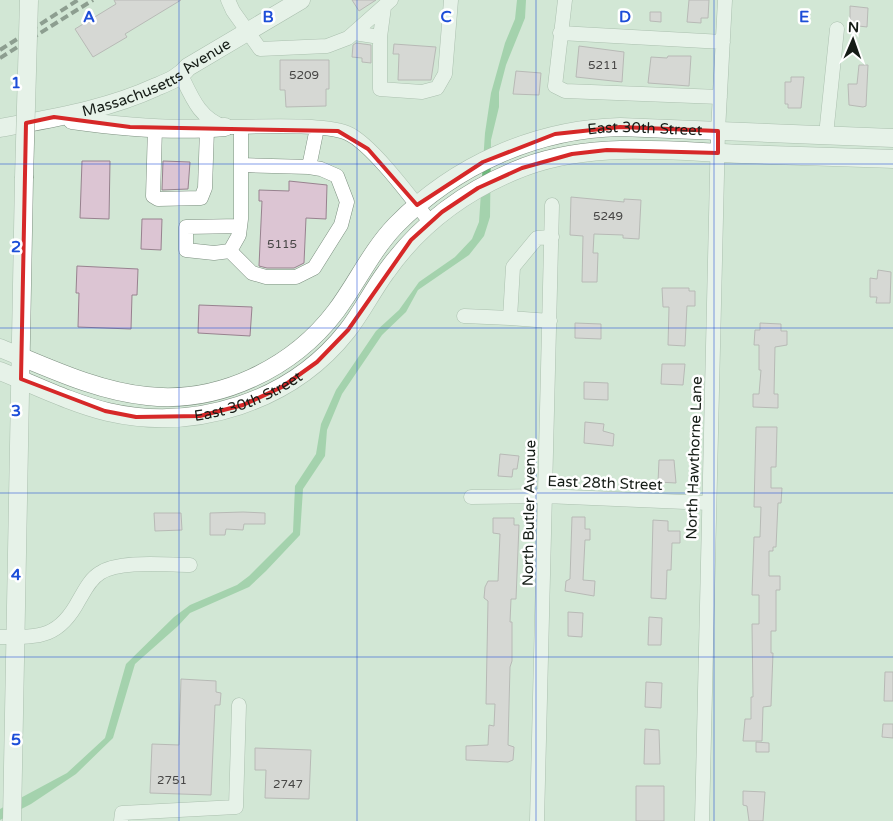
<svg xmlns="http://www.w3.org/2000/svg" width="893" height="821" viewBox="0 0 893 821" font-family="'Varela Round',sans-serif">
  <rect width="100%" height="100%" fill="#d2e7d5"/>
  <path fill="#6db97c" d="M517,0H526L525,18L506,65L499,92V107L491,140L490,217L484,236L469,255L418,290L406,312L382,335L342,394L327,430L325,456L303,489L300,535L266,571L249,587L190,613L178,626L135,664L113,738L76,774L31,804L0,820V809L67,773L105,738L126,664L174,617L190,605L237,585L249,576L293,532L295,486L316,454L321,424L336,390L376,331L399,310L419,282L455,257L472,239L479,222L485,133L491,93L505,43L515,19Z"/>
  <path fill="#dcc5d3" stroke="#98828f" d="M114,0H181L125,34L127,37L93,57L75,29L116,4Z
    M352,0H376L359,11Z
    M689,0H709L708,18H701V23L687,22Z
    M850,6L868,8L867,27L850,25Z
    M650,12H661V22L650,21Z
    M356,43L371,45V63L362,62V58L352,57L353,45Z
    M394,44L436,47L431,80H398L399,54H393Z
    M579,46L624,52L622,82L576,77Z
    M668,56H691L689,86L648,83L651,57L667,58Z
    M280,60H329V89H326V106L286,107L285,90H280Z
    M859,65H868L866,106L863,107L849,105L848,84H857Z
    M516,71L541,73L539,95L513,94Z
    M791,77H804L801,108H788V104H785V82H791Z
    M82,161H110L109,219L80,218Z
    M163,161L190,162L188,189L162,190Z
    M289,181L327,185L326,219L306,218L304,263L294,268H267L259,266L262,201H259V190L289,191Z
    M571,197L624,202V199L641,200L639,239L623,238V235L594,234L593,253H598L597,282H582L583,236L570,235Z
    M142,219H162L161,250L141,249Z
    M77,266L138,269L137,295H132L131,329L78,327L79,293H76Z
    M878,270L891,272L890,303H876L877,297H870V278L877,279Z
    M662,288H689V291H695V306H687L685,346L668,345L669,307H663Z
    M199,305L252,307L250,336L198,333Z
    M575,323L601,324V339L575,338Z
    M760,323L781,324V331H787V345L775,347L774,394H778V408L753,407V394H759L761,370H759V345H754L755,330H760Z
    M662,364H685L683,385L661,384Z
    M584,382L608,383V400L584,399Z
    M585,422L604,424L603,431L614,434L613,446L584,443Z
    M756,427H777L776,467H771V488H782L781,503H778L776,547H773V551H769V576H780V590H776V631H771V653H773L771,706L763,707L762,741H743L745,719H751V697H753L752,624H759V595H752L754,537H760L761,507H754Z
    M500,454L519,456L517,469H513L512,477L498,476Z
    M659,460H674L676,483L658,482Z
    M243,512L265,513V524H244L243,530L226,529L225,535H210V513Z
    M154,513H181L182,530L155,531Z
    M572,517H585V529H590V540H585L583,580L595,581L594,596L565,591L566,581L570,579Z
    M493,518H514V525H519L516,599H511L510,622H512V661L510,667L508,745L514,747L513,760L508,762L466,760V746L488,745L489,725L494,726L495,704H486L488,601L484,598L485,587L488,581H498L500,534L493,533Z
    M653,520L668,521V531H680V543H672L671,570H667L666,599L651,598Z
    M568,612L583,613L582,637L568,636Z
    M649,617L662,618L661,645H648Z
    M885,672H893V701H884Z
    M181,679L216,681V692L221,693L220,705H215L211,795L150,793L152,744L179,745Z
    M646,682L662,683L661,708L645,707Z
    M883,724H893V738L882,737Z
    M645,729L659,730L660,764H644Z
    M756,742L769,743V752H756Z
    M255,748L311,750L309,799L265,798L266,770H255Z
    M636,786H664V821H636Z
    M743,791L765,792L763,821H749L747,806L743,805Z"/>
  <g fill="none" stroke-linecap="round" stroke-linejoin="round">
    <defs>
      <path id="minor" d="M228,0L233,11L260,49L327,46L348,38L391,0
        M565,0L555,86L565,91L720,97
        M354,33L380,37L384,7
        M560,33L723,42
        M380,37V89L422,92L437,88L445,74L451,0
        M181,75C192,98 200,119 225,127C255,127 321,123 347,133C371,143 413,200 430,222
        M155,128L153,196L158,199L201,198L205,188L207,129
        M826,135L837,29
        M241,165L309,167L317,128
        M240,226L186,227V250L214,253L230,251L239,235L241,219V127
        M230,251L252,273L266,277H296L314,268L341,225L347,202L337,176L321,169L309,167
        M464,316L510,318
        M550,321L510,318L513,267L537,238L552,237
        M471,497L545,496L709,503
        M0,637C40,637 59,638 79,600C85,590 90,579 100,573C120,560 166,565 190,565
        M121,821L122,813L236,807L239,705
        M537,821L552,205
        M702,821L718,131L725,0"/>
      <g id="major">
        <path d="M72,120C122,127 174,132 225,127"/>
        <path id="s1" d="M0,128C53,118 106,110 156,87C168,82 179,78 188,67L301,0"/>
        <path id="s2" d="M0,348C47,367 96,391 147,396C219,404 293,368 336,311C357,283 371,251 396,225C455,165 536,129 620,127L893,138"/>
        <path id="s3" d="M0,371C35,385 71,403 108,412C195,432 291,402 347,331C362,312 372,291 386,272C419,225 462,193 514,171C585,140 667,151 742,154C793,156 843,157 893,159"/>
        <path d="M12,821L24,178"/>
      </g>
    </defs>
    <use href="#minor" stroke="#7d9080" stroke-width="15"/>
    <use href="#major" stroke="#7d9080" stroke-width="19"/>
    <use href="#minor" stroke="#fff" stroke-width="14"/>
    <use href="#major" stroke="#fff" stroke-width="18"/>
    <path stroke="#3b453d" stroke-width="4" stroke-dasharray="8 4" stroke-linecap="butt" d="M0,50L78,0
      M0,58L93,0"/>
    <defs>
      <path id="major-bridge" d="M24,178L29,0"/>
    </defs>
    <use href="#major-bridge" stroke="#7d9080" stroke-width="19" stroke-linecap="butt"/>
    <use href="#major-bridge" stroke="#fff" stroke-width="18"/>
  </g>
  <path d="M0 0H893V821H0ZM54,117L130,127L338,131L368,149L417,205L483,162L555,134L620,127L718,131V153L607,150L572,154L522,168L478,188L442,212L411,240L348,330L317,362L282,387L243,405L200,416L136,417L105,411L21,379L26,123Z" fill="#d2e7d5" fill-opacity=".55" fill-rule="evenodd"/>
  <path fill="none" stroke="#d62828" stroke-width="4" stroke-linejoin="round" d="M54,117L130,127L338,131L368,149L417,205L483,162L555,134L620,127L718,131V153L607,150L572,154L522,168L478,188L442,212L411,240L348,330L317,362L282,387L243,405L200,416L136,417L105,411L21,379L26,123Z"/>
  <path fill="none" stroke="#1d4ed8" stroke-width="1" stroke-opacity="0.55" d="M179,0V821M357,0V821M536,0V821M714,0V821M0,164H893M0,328H893M0,493H893M0,657H893"/>
  <g text-anchor="middle" stroke-width="5" stroke-linejoin="round" paint-order="stroke">
    <g font-size="12" fill="#474645">
      <text x="603" y="69">5211</text>
      <text x="304" y="79">5209</text>
      <text x="608" y="220">5249</text>
      <text x="282" y="248">5115</text>
      <text x="172" y="784">2751</text>
      <text x="288" y="788">2747</text>
    </g>
    <g font-size="15" fill="#151c16" stroke="#fff">
      <text dy="5" stroke="none"><textPath href="#s1" startOffset="166">Massachusetts Avenue</textPath></text>
      <text dy="5" stroke="none"><textPath href="#s2" startOffset="752">East 30th Street</textPath></text>
      <text dy="5" stroke="none"><textPath href="#s3" startOffset="260">East 30th Street</textPath></text>
      <text transform="translate(694 458) rotate(-88)" y="5">North Hawthorne Lane</text>
      <text transform="translate(605 483) rotate(2)" y="5">East 28th Street</text>
      <text transform="translate(529 513) rotate(-89)" y="5">North Butler Avenue</text>
    </g>
  </g>
  <g font-size="16" text-anchor="middle" font-weight="bold" fill="#1d4ed8" stroke="#fff" stroke-width="5" stroke-linejoin="round" paint-order="stroke">
    <text x="89" y="22">A</text>
    <text x="268" y="22">B</text>
    <text x="446" y="22">C</text>
    <text x="625" y="22">D</text>
    <text x="804" y="22">E</text>
    <text x="16" y="88">1</text>
    <text x="16" y="252">2</text>
    <text x="16" y="416">3</text>
    <text x="16" y="580">4</text>
    <text x="16" y="745">5</text>
  </g>
  <g transform="translate(853 40) rotate(2)" stroke="#ffffff" stroke-width="4" paint-order="stroke">
  <path d="M0-4L9 19L0 12L-9 19Z" fill="#151c16"/>
  <text y="-8" font-size="14" font-weight="bold" text-anchor="middle" fill="#151c16">N</text>
  </g>
</svg>
